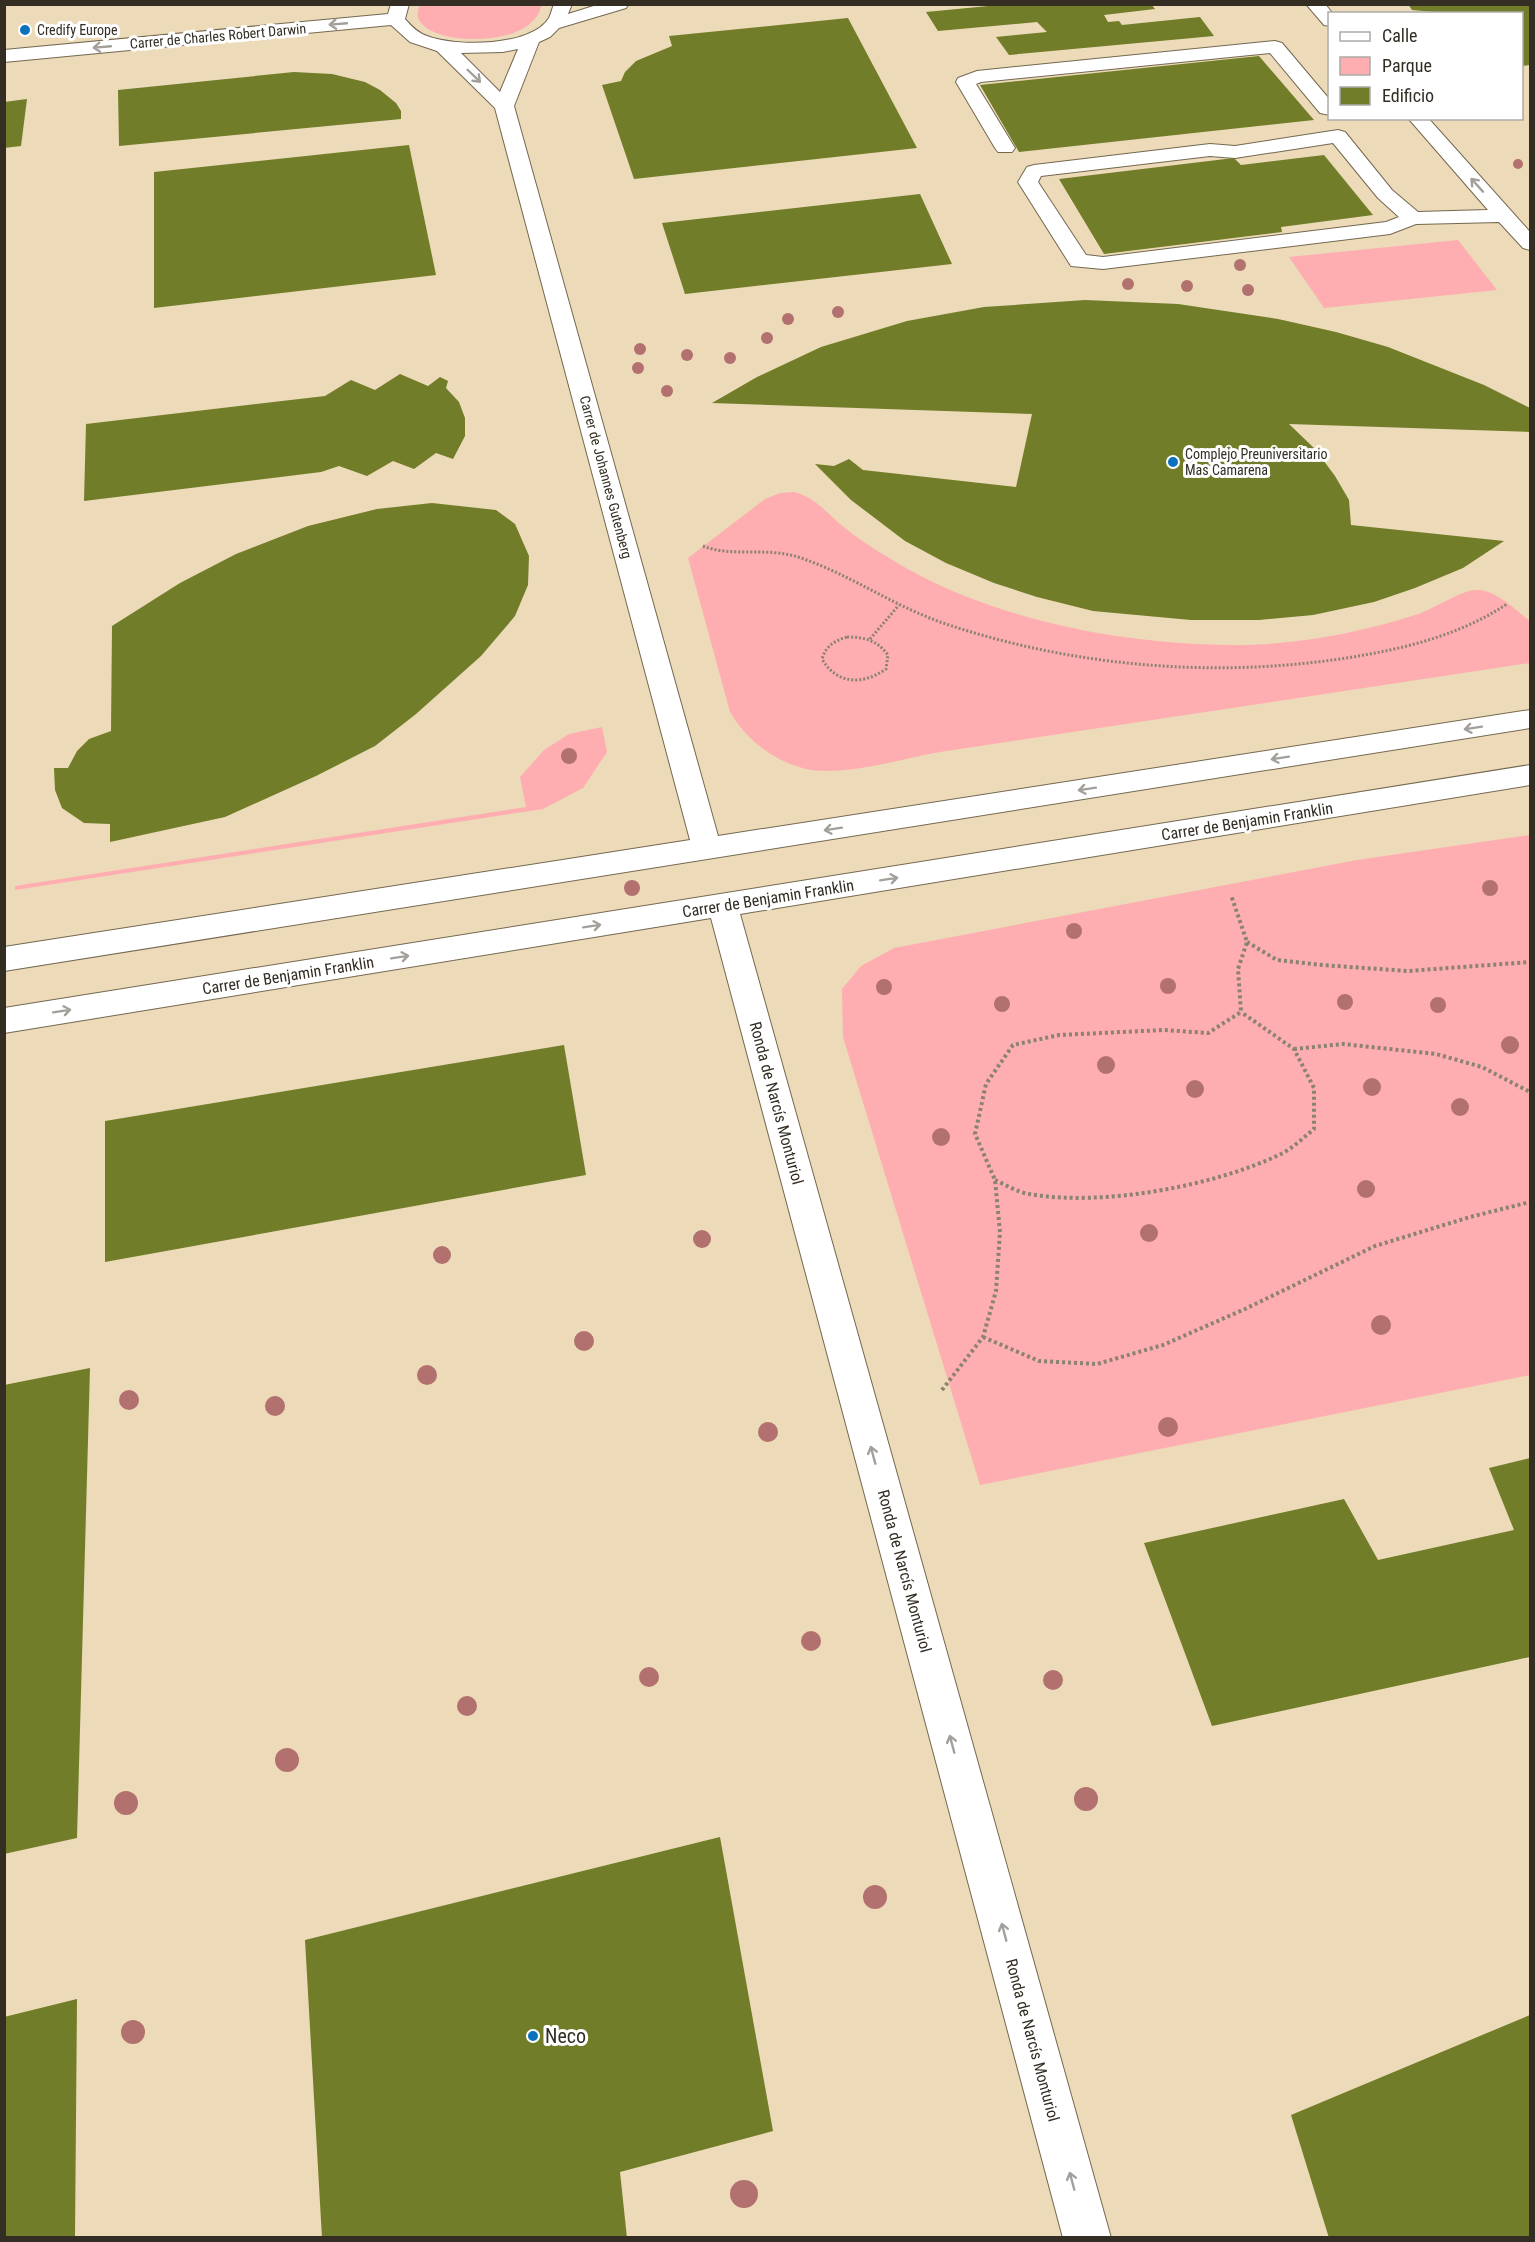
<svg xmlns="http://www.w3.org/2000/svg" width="1535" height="2242" viewBox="0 0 1535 2242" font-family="'Roboto Condensed',sans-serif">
  <rect width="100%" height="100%" fill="#f6e8cc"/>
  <path fill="#ecdab9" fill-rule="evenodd" d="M5,5H1530V2237L5,2238ZM1330,14H1522V118H1330Z"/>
  <path fill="#feaeb0" d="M421,4H540L541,7C529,56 395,44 421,4Z
    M1458,240L1497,290L1324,308L1289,257Z
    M794,492C816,497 828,515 845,528C863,543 886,556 906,568C1000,621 1123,644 1230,645C1291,646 1360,633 1418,614C1433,609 1462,590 1476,590C1496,589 1515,610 1530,621V663L940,752C902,759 863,771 825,771C787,771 748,744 730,712L688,558L765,499L780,493Z
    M602,727L607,752L583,788L543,809L15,890V886L526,807L520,777L544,750L569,734Z
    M1530,835V1375L980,1485L843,1037L842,989L861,966L894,948L1357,860Z"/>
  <path fill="#717d28" d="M1009,4H1151L1155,9L1104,15L1108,22L1119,21L1122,25L1200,17L1214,36L1009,55L996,37L1047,32L1037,22L938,31L926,12Z
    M1408,4H1530V65L1522,66V14H1457L1412,10Z
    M848,18L917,148L634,179L602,85L621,81L625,72L636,61L672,46L669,36Z
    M1259,56L1314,120L1019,152L980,85Z
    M294,72L332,74L365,82L380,90L396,103L401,111V119L119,146L118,90Z
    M27,99L21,146L4,148V102Z
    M409,145L436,275L154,308V172Z
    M1324,155L1373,215L1281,227L1282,232L1104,254L1059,179L1234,158L1241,165Z
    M920,194L952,264L685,294L662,223Z
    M1085,300L1178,304L1278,319L1336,332L1388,347L1484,385L1530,408V432L1289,424L1315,449L1335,476L1349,500L1351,525L1504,541L1463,568L1415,588L1374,602L1313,615L1259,620H1191L1093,611L1037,597L994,583L946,563L905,541L851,500L815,464L834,466L849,459L863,470L1016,487L1032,414L712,403L757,377L821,347L907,321L984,307Z
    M400,374L428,386L440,377L448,381L446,388L459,402L465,418V436L453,459L436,453L414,469L393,461L367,476L339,466L321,472L84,501L86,424L325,396L351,380L375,390Z
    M432,503L496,510L515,524L529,556L528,585L515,616L481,656L416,714L375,746L316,776L225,817L110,842V824L84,823L62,808L55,790L54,768H68L77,751L89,739L111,731L112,626L180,583L236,554L308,526L377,509Z
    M564,1045L586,1175L105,1262V1121Z
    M90,1368L77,1838L4,1854V1385Z
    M1530,1458V1657L1212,1726L1144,1543L1344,1499L1378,1560L1514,1530L1489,1468Z
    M720,1837L773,2131L620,2172L627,2238H322L305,1940Z
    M77,1999L75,2238H4V2017Z
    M1530,2015V2238H1329L1291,2115Z"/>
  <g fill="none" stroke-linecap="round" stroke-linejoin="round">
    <defs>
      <path id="minor" d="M391,4H409L405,19C411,26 418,33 427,36C455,47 531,47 549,18C551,14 552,9 554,4H572L568,14L600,4H629L626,8L559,28L550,37L539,42L514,106L718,836L1530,710V728L4,971V947L690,840L495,108L437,51L410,42L391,25L4,62V50L388,14ZM518,49L500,92L461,53L503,52Z
        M1306,4H1325L1333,14H1330V26L1324,25Z
        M1275,41L1282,43L1330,100V115L1320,113L1270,53L981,82L976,84L1015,148L1012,152H998L995,148L956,82L958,78L977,71Z
        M1408,118H1428L1530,232V250L1523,248L1499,222L1416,224L1390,234L1103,269L1071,266L1018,182L1027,167L1034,165L1210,144L1235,146L1338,130L1345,132L1392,190L1418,212L1488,210ZM1333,143L1378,198L1399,217L1386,222L1103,257L1086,255L1038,182L1041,176L1210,156L1235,158Z
        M1530,765V785L740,914L1111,2238H1063L711,918L4,1033V1008Z"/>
    </defs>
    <use href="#minor" stroke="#746850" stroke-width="2"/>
    <path stroke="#8b8270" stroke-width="3" stroke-dasharray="2 2" stroke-linecap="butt" d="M703,546C733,558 767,546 801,558C851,575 895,607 946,624C1072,666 1209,678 1340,659C1399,650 1457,637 1507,604
      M847,637C864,637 877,640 888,655L886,669C863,685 837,685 822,659C826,646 834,641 847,637Z
      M870,639L899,605"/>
    <path stroke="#8b8270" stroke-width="4" stroke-dasharray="3 3" stroke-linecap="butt" d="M1247,942L1277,960L1322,965L1408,971L1530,962
      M1294,1049L1343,1044L1436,1054L1482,1067L1530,1092
      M995,1180C1006,1185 1017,1192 1029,1194C1101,1207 1215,1186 1281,1154C1293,1148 1303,1138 1314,1129V1088L1294,1049L1241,1012
      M983,1337L1039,1361L1097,1364L1163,1345L1245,1309L1375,1246L1470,1217L1530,1202
      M942,1390L983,1337L996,1291L1000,1232L995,1180L975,1134L986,1084L1013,1045L1059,1035L1164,1030L1208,1033L1241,1012L1238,969L1247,942L1231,895"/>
    <use href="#minor" fill="#fff" fill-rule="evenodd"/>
  </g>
  <g fill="#b2716f">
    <circle cx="1518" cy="164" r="5"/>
    <circle cx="1240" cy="265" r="6"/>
    <circle cx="1128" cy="284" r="6"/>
    <circle cx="1187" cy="286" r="6"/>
    <circle cx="1248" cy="290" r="6"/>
    <circle cx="838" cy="312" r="6"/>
    <circle cx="788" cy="319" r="6"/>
    <circle cx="767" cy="338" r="6"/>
    <circle cx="640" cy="349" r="6"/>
    <circle cx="687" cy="355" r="6"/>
    <circle cx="730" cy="358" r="6"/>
    <circle cx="638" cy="368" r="6"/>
    <circle cx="667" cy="391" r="6"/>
    <circle cx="569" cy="756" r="8"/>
    <circle cx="632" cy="888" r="8"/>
    <circle cx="1490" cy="888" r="8"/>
    <circle cx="1074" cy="931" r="8"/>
    <circle cx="1168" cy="986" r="8"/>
    <circle cx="884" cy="987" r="8"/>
    <circle cx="1345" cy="1002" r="8"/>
    <circle cx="1002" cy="1004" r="8"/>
    <circle cx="1438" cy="1005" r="8"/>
    <circle cx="1510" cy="1045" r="9"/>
    <circle cx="1106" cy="1065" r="9"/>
    <circle cx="1372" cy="1087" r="9"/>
    <circle cx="1195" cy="1089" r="9"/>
    <circle cx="1460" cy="1107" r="9"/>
    <circle cx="941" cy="1137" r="9"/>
    <circle cx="1366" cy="1189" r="9"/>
    <circle cx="1149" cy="1233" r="9"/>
    <circle cx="702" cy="1239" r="9"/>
    <circle cx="442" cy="1255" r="9"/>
    <circle cx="1381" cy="1325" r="10"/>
    <circle cx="584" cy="1341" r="10"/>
    <circle cx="427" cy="1375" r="10"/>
    <circle cx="129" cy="1400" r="10"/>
    <circle cx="275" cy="1406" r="10"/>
    <circle cx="1168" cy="1427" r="10"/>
    <circle cx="768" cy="1432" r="10"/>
    <circle cx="811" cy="1641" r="10"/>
    <circle cx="649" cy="1677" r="10"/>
    <circle cx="1053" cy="1680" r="10"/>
    <circle cx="467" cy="1706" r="10"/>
    <circle cx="287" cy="1760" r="12"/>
    <circle cx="1086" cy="1799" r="12"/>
    <circle cx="126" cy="1803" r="12"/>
    <circle cx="875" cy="1897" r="12"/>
    <circle cx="133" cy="2032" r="12"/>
    <circle cx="744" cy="2194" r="14"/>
  </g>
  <defs><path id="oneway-shaft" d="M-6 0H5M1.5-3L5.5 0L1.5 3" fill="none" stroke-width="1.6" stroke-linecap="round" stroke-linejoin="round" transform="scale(1.5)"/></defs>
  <g stroke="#a3a09c">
    <use href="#oneway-shaft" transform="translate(338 24) rotate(175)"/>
    <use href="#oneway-shaft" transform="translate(102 47) rotate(175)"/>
    <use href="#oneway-shaft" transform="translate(474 76) rotate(44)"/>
    <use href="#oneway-shaft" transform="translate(1477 185) rotate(-132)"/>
    <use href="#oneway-shaft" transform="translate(1473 728) rotate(171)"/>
    <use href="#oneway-shaft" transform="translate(1280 758) rotate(171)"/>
    <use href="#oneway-shaft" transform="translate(1087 789) rotate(171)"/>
    <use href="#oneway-shaft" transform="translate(833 829) rotate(171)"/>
    <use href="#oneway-shaft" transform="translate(889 879) rotate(-9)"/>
    <use href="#oneway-shaft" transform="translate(592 926) rotate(-9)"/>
    <use href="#oneway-shaft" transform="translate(400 957) rotate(-9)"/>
    <use href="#oneway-shaft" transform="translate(62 1011) rotate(-9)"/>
    <use href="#oneway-shaft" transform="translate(873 1455) rotate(-105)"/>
    <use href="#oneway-shaft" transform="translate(952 1744) rotate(-105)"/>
    <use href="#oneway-shaft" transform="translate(1004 1932) rotate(-105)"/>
    <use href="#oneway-shaft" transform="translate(1072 2181) rotate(-105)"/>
  </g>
  <g fill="#0a71bd" stroke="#fff" stroke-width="2">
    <circle cx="25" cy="30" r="6"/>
    <circle cx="1173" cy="462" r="6"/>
    <circle cx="533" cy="2036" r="6"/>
  </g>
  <g text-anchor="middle" stroke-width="6" stroke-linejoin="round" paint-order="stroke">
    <g font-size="14" fill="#332d23" stroke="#fff" text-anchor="start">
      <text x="37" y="35">Credify Europe</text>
      <text x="1185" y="459">Complejo Preuniversitario<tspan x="1185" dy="16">Mas Camarena</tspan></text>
    </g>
    <g font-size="14" fill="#332d23" stroke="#fff">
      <text transform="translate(218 36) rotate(-5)" y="5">Carrer de Charles Robert Darwin</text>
      <text transform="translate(606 477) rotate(75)" y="5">Carrer de Johannes Gutenberg</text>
    </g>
    <g font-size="16" fill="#332d23" stroke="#fff">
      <text transform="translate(1247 821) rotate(-9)" y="6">Carrer de Benjamin Franklin</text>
      <text transform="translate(768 898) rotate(-9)" y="6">Carrer de Benjamin Franklin</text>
      <text transform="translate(288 975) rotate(-9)" y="6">Carrer de Benjamin Franklin</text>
      <text transform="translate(777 1103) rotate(75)" y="6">Ronda de Narcís Monturiol</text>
      <text transform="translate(905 1571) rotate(75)" y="6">Ronda de Narcís Monturiol</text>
      <text transform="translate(1033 2040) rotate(75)" y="6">Ronda de Narcís Monturiol</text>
    </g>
    <g font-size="20" fill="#332d23" stroke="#fff" text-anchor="start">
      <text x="545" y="2043">Neco</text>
    </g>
  </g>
  <rect width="1535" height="2242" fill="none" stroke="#332d23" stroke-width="12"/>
  <rect x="1328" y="12" width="195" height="108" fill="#ffffff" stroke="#adaba7" stroke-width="1.5"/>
  <rect x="1340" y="32" width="30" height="9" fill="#ffffff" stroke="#adaba7" stroke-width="1.5"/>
  <text x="1382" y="42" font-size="18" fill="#332d23">Calle</text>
  <rect x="1340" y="57" width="30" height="18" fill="#feaeb0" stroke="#adaba7" stroke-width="1.5"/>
  <text x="1382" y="72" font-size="18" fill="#332d23">Parque</text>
  <rect x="1340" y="87" width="30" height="18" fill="#717d28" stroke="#adaba7" stroke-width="1.5"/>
  <text x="1382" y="102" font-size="18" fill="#332d23">Edificio</text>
</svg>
